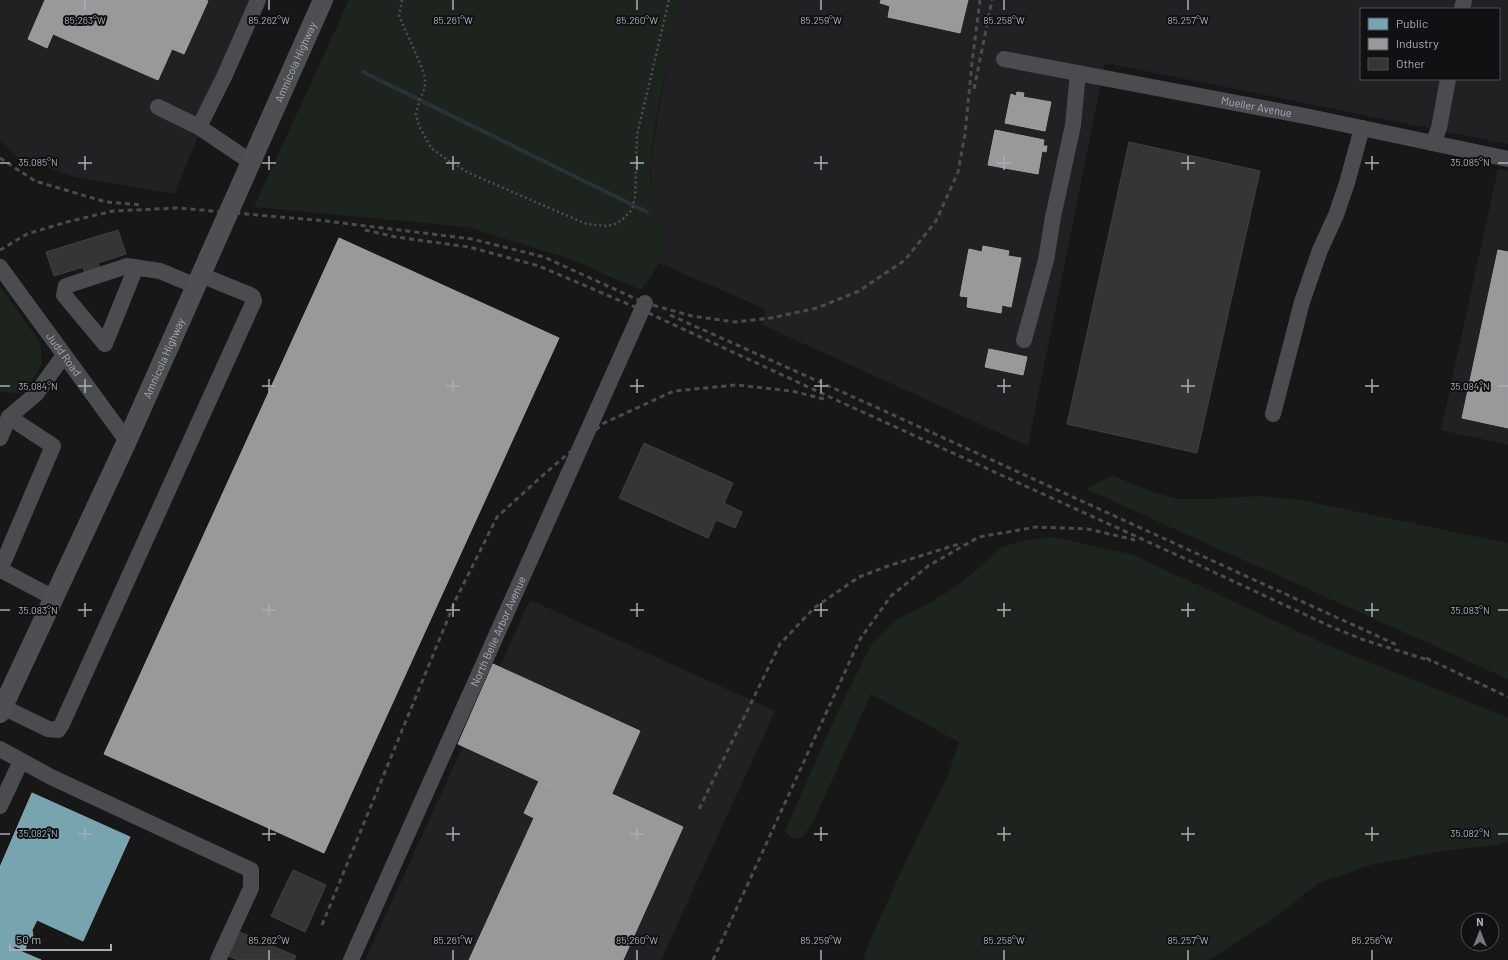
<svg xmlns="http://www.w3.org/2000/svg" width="1508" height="960" viewBox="0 0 1508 960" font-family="Barlow,sans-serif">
  <rect width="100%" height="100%" fill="#171717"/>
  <path fill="#212123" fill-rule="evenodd" d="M0,0H255L174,194L75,177L17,157L0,140Z
    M680,0H1508V144L1105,63L1028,446L763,325L765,309L659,263L663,252V228L653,194L650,166L666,68ZM1361,9H1499V79H1361Z
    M1498,169L1508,171V445L1441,430Z
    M530,600L775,711L661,960H365Z"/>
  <path fill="#1d241e" d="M349,0H680C669,54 656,109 650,164C647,193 672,226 663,254C658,267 649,279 641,290L570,259L467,227L254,207Z
    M0,287L40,342L42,363L35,377L22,393L0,392Z
    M1112,475L1149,491L1178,499H1214L1259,496L1300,500L1508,543V679L1086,489Z
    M1052,537L1131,554L1338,650L1508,718V842L1499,845L1441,851L1370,865L1319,883L1265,924L1209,960H864L865,952L904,865L948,775L959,742L871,694L814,820L802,838H791L785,831L834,720L870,647L897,619L928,604L957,586L974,572L1001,547L1023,541Z"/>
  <path fill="#76a5af" stroke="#85a7b2" d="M32,793L130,837L83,941L37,920L32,930L33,936L28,940L25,950L14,946L13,948L41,960H0V867Z"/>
  <path fill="#999" stroke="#9e9fa2" d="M45,0H206L208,1L184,54L172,49L158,80L53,34L47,48L28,39Z
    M881,0H968L960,33L888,17L890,6L880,3Z
    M1017,92L1024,93L1023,97L1051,102L1045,131L1005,123L1011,94L1016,96Z
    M995,130L1044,140L1043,146H1047L1046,152L1042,151L1038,174L988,165Z
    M339,238L559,338L324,853L104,754Z
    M983,246L1009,251L1008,256L1021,258L1011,307L1002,305L1001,313L967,307L968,297L960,296L969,249L982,252Z
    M1498,250L1508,252V428L1462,418Z
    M989,349L1027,357L1023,375L985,367Z
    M493,664L640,731L604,811L458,744Z
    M539,781L604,811L612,794L683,827L623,960H469L534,818L524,813Z"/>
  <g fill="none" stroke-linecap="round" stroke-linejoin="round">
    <path stroke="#2a3239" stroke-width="4" d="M363,72L647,212"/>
  </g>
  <path fill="#353536" stroke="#3f4043" d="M1129,142L1260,171L1197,453L1067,424Z
    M118,230L126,254L98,263L100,269L85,274L83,267L54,276L46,252Z
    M644,443L733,483L724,503L742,512L735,528L716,520L708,538L619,498Z
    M293,870L326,885L305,932L271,916Z
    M237,931L296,956L294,960H238L226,955Z"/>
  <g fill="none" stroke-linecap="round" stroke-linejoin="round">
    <path stroke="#4d4e52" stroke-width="2.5" stroke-dasharray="2 3" stroke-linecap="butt" d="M402,0L399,16L421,65L425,78V87L419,102L416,114L419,126L431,148L449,161L469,173L561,213L587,224L606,226L615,224L623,219L632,210L635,197L637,135L669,0"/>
    <g stroke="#4b4c50" stroke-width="16">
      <path d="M1462,9L1464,0"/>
      <path id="s1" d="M1004,59L1305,116L1508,159"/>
      <path d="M158,107L199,127"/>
      <path d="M1433,143L1439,128L1448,79"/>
      <path d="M251,162L199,127L224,77L258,0"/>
      <path id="s2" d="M0,267L127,441"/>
      <path d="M136,267L105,344L64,295L66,286L127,266L160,271L196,286"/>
      <path d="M1024,340L1046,260L1053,217L1073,125L1078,73"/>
      <path d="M1273,414L1302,302L1320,250L1336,215L1347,183L1362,128"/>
      <path d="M0,438L9,417L36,394L64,355"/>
      <path d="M0,570L53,446L9,417"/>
      <path d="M1,570L54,598"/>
      <path d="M3,707L48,729L58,730L62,724L254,301L253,297L250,295L201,275"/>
      <path d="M0,749L51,777L251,870V888L218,960"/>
      <path d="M0,806L21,761"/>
      <path id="s3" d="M351,960L645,303"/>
    </g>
    <path stroke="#4d4f52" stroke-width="20" id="s4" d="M0,713L127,441L323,0"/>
    <path stroke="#4b4c4f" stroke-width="3" stroke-dasharray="5 4" stroke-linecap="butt" d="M974,89L992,0
      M0,158L35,181L106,202L143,205
      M365,230L396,237L469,247L539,266L642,310L845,404L1177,555L1334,628L1364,640L1431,661
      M0,250L27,234L67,222L113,211L178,208L326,221L472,239L544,257L645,303L692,316L735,322L771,318L817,308L859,291L905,260L936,221L958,172L965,134L972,63L980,0
      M670,315L889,413L1397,645
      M1426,658L1508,697
      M699,809L780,644L814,608L859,577L888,566L962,543
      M322,925L456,599L497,517L542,476L604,423L674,391L736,385L792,391L824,399
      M713,960L860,639L891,596L928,566L979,537L1036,527L1088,529L1135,540"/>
  </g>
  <path fill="none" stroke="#a8adb8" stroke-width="1.5" d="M85,0V10M269,0V10M453,0V10M637,0V10M821,0V10M1004,0V10M1188,0V10M85,156V170M269,156V170M453,156V170M637,156V170M821,156V170M1004,156V170M1188,156V170M1372,156V170M0,163H10M78,163H92M262,163H276M446,163H460M630,163H644M814,163H828M997,163H1011M1181,163H1195M1365,163H1379M1498,163H1508M85,379V393M269,379V393M453,379V393M637,379V393M821,379V393M1004,379V393M1188,379V393M1372,379V393M0,386H10M78,386H92M262,386H276M446,386H460M630,386H644M814,386H828M997,386H1011M1181,386H1195M1365,386H1379M1498,386H1508M85,603V617M269,603V617M453,603V617M637,603V617M821,603V617M1004,603V617M1188,603V617M1372,603V617M0,610H10M78,610H92M262,610H276M446,610H460M630,610H644M814,610H828M997,610H1011M1181,610H1195M1365,610H1379M1498,610H1508M85,827V841M269,827V841M453,827V841M637,827V841M821,827V841M1004,827V841M1188,827V841M1372,827V841M0,834H10M78,834H92M262,834H276M446,834H460M630,834H644M814,834H828M997,834H1011M1181,834H1195M1365,834H1379M1498,834H1508M269,950V960M453,950V960M637,950V960M821,950V960M1004,950V960M1188,950V960M1372,950V960"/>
  <g text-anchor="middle" stroke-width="4" stroke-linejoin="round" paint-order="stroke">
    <g font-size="11" fill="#a8adb8" stroke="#111113">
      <text dy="4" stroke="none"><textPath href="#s4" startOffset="715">Amnicola Highway</textPath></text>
      <text dy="4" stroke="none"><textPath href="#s1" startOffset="257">Mueller Avenue</textPath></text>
      <text dy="4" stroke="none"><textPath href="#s2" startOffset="108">Judd Road</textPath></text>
      <text dy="4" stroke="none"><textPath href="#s4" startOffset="391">Amnicola Highway</textPath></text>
      <text dy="4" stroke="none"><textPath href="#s3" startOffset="360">North Belle Arbor Avenue</textPath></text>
    </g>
  </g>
  <g font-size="10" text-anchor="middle" fill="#a8adb8" stroke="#111113" stroke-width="4" stroke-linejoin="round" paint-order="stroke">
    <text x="85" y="24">85.263°W</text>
    <text x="269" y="24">85.262°W</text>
    <text x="453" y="24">85.261°W</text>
    <text x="637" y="24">85.260°W</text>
    <text x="821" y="24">85.259°W</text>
    <text x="1004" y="24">85.258°W</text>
    <text x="1188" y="24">85.257°W</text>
    <text x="38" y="166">35.085°N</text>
    <text x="1470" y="166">35.085°N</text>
    <text x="38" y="390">35.084°N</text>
    <text x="1470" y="390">35.084°N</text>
    <text x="38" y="614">35.083°N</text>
    <text x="1470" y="614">35.083°N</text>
    <text x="38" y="837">35.082°N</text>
    <text x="1470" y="837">35.082°N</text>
    <text x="269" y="944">85.262°W</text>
    <text x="453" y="944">85.261°W</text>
    <text x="637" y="944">85.260°W</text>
    <text x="821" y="944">85.259°W</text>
    <text x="1004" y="944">85.258°W</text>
    <text x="1188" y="944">85.257°W</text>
    <text x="1372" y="944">85.256°W</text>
  </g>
  <rect x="1360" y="8" width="140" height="72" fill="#111113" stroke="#4d4f55"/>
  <rect x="1368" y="18" width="20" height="12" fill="#76a5af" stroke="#4d4f55"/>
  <text x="1396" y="28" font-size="12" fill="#a8adb8">Public</text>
  <rect x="1368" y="38" width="20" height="12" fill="#999999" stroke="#4d4f55"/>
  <text x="1396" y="48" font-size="12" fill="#a8adb8">Industry</text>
  <rect x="1368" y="58" width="20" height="12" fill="#353536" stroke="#4d4f55"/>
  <text x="1396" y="68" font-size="12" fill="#a8adb8">Other</text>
  <g transform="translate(1480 932)"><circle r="19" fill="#111113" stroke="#4d4f55"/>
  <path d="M0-3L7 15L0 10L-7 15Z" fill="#757880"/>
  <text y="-6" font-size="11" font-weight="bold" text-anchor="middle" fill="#a8adb8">N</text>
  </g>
  <path d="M10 944v6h101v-6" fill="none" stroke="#a8adb8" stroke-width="2"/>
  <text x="16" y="944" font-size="12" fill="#a8adb8" stroke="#111113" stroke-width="3" paint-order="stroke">50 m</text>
</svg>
